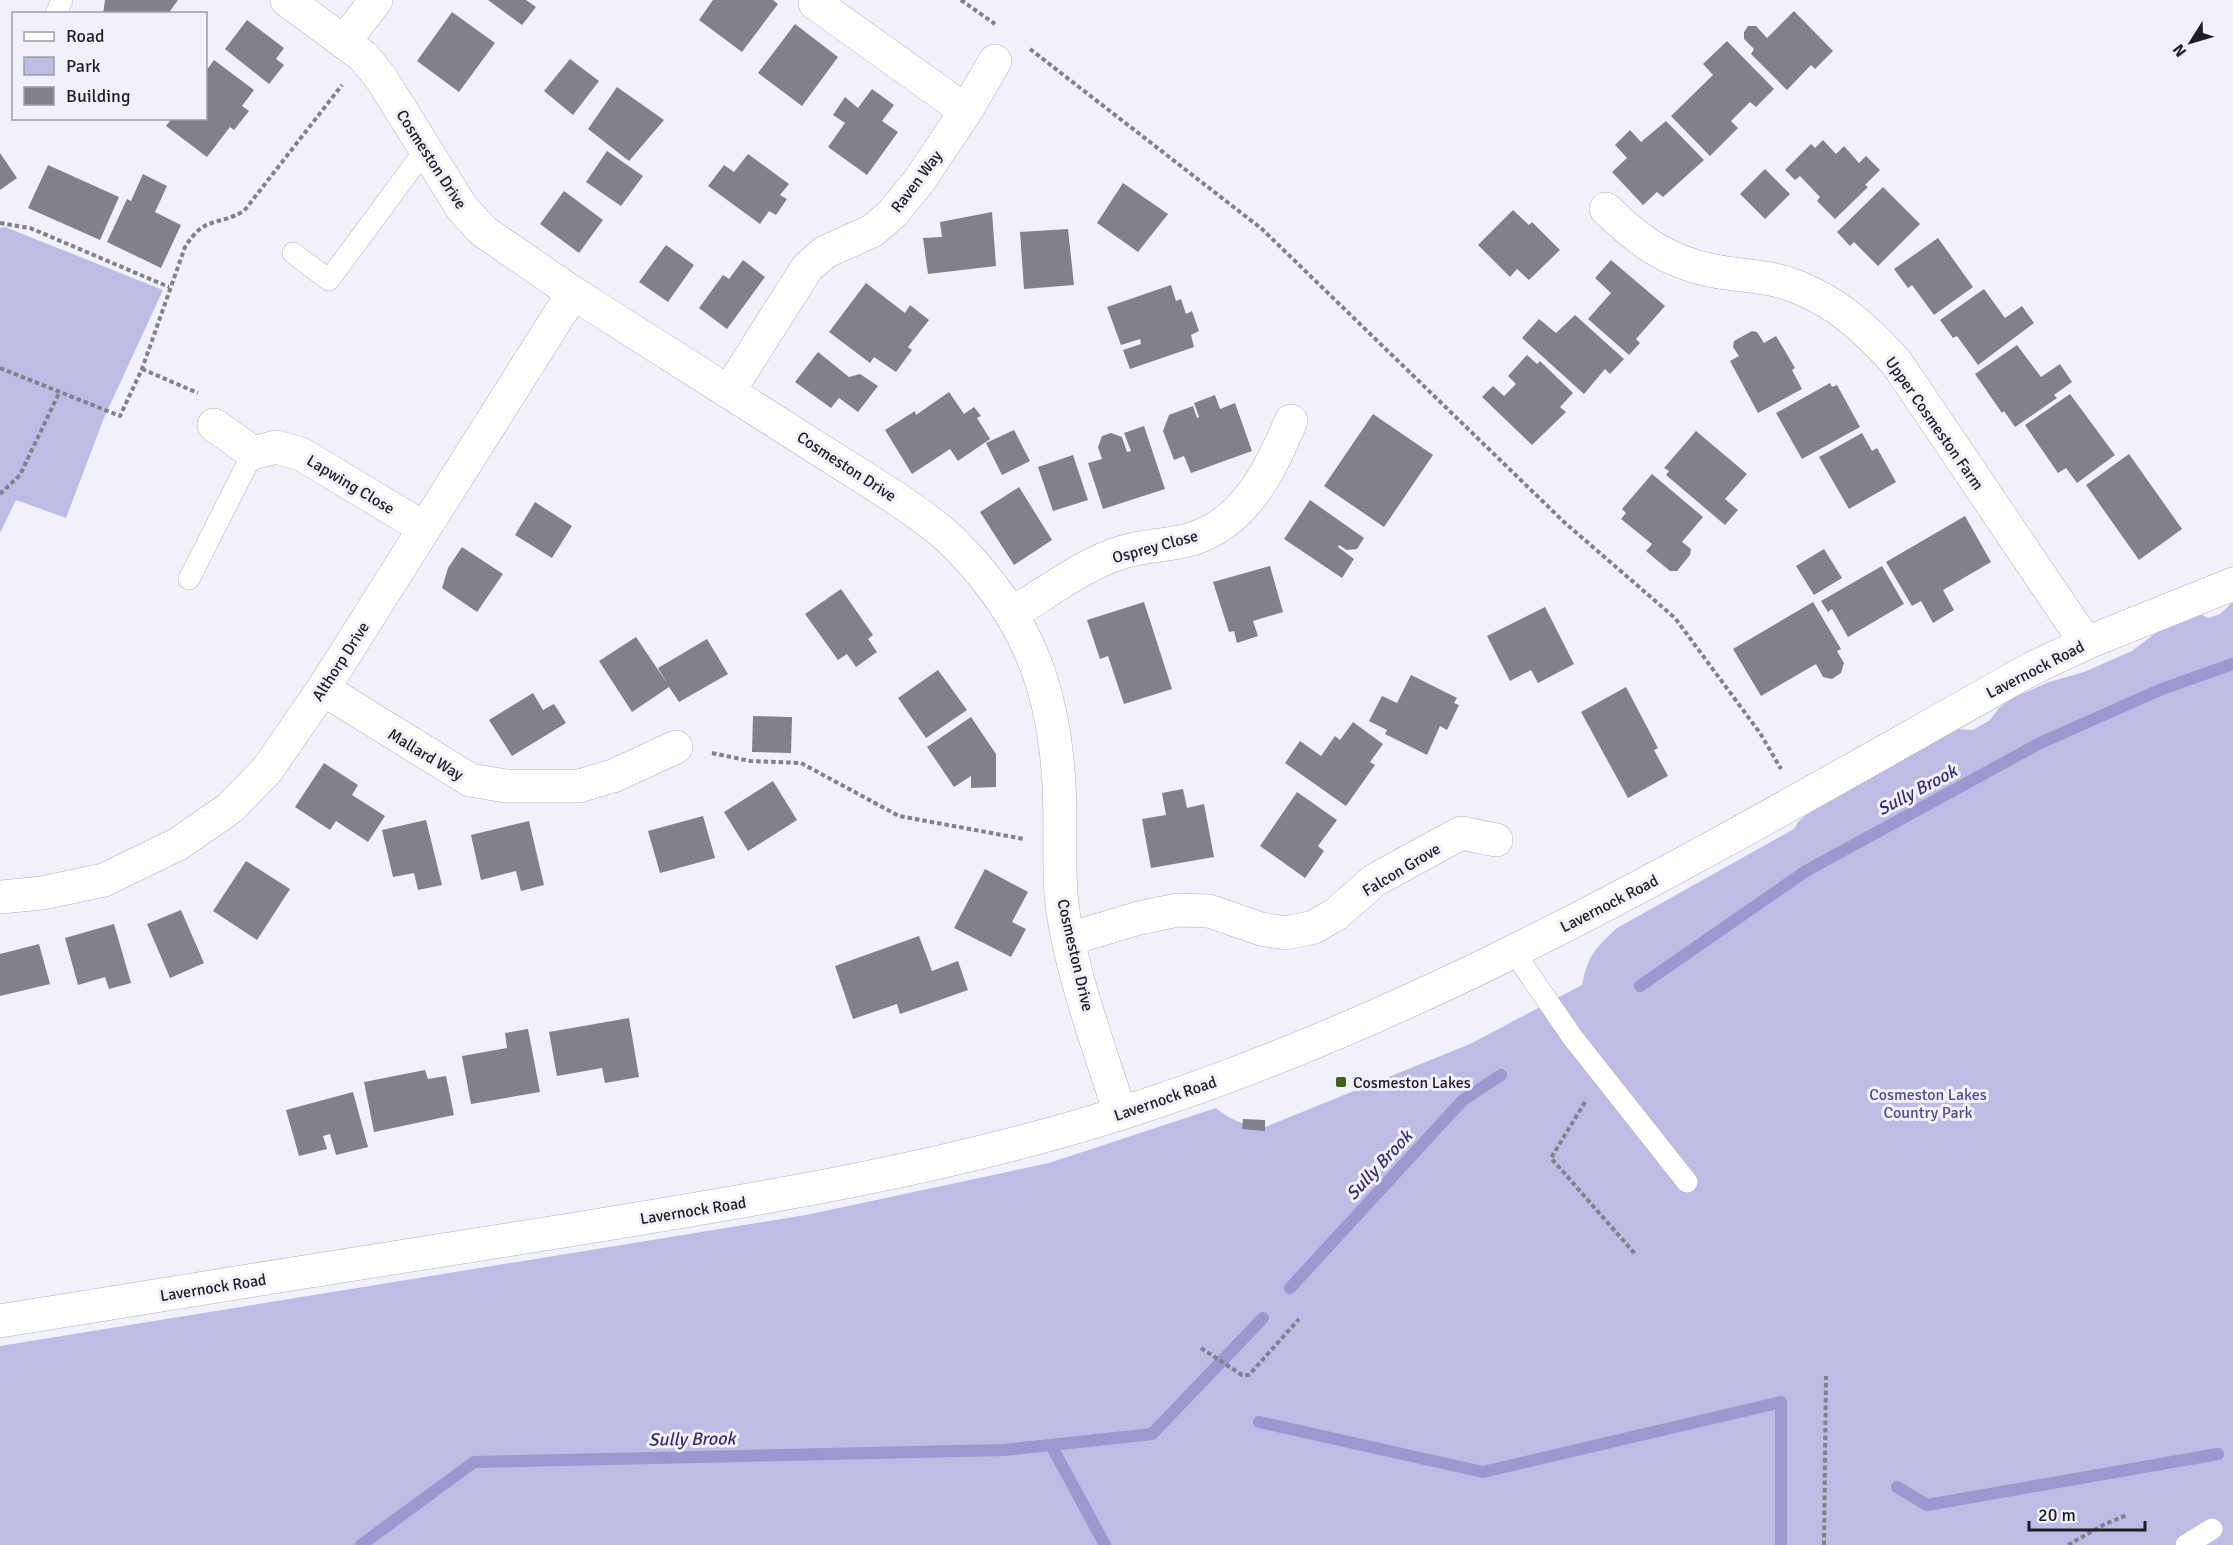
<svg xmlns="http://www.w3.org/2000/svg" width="2233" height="1545" viewBox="0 0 2233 1545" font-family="Signika,sans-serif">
  <rect width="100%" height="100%" fill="#f1f1fc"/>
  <path fill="#bebbe4" d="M5,227L163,290L104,418L66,518L16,500L0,533V228Z
    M2233,602V1545H0V1346L806,1215L1049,1163L1216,1108C1231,1121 1246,1126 1265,1127L1470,1044L1582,985C1588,956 1595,948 1617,928L1794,829L1798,822L1814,808L1957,729L1973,730L1990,720L1999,708L2013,698L2049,682L2084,672L2132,651L2173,620L2199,613L2208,618L2220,614Z"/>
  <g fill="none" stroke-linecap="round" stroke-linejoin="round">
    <path stroke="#9c97ce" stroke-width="12" d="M1640,986L1806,871L2040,743L2162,689L2233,664
      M1290,1288L1463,1100L1501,1075
      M1259,1422L1483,1472L1781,1402V1545
      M1897,1487L1927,1505L2218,1454
      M361,1545L474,1462L1003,1450L1051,1445
      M1105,1545L1051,1445L1152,1434L1263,1318"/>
  </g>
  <path fill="#81818b" d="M105,0H178L168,14H103Z
    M488,0H526L536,7L522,25Z
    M713,0H773L778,4L742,52L699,20Z
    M1794,11L1833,51L1815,69L1811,65L1787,90L1751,54L1754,49L1744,39V32L1748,26H1756L1767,38Z
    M452,12L495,43L459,92L417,61Z
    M247,20L284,48L276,59L284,65L269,84L225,49Z
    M795,24L838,57L802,106L758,73Z
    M1727,41L1774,89L1756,107L1750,102L1731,121L1738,128L1710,156L1671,116L1713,75L1703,64Z
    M570,59L599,81L573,115L544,91Z
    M214,60L254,90L242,106L249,111L234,130L230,127L207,157L166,126L172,118H206V71Z
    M617,87L664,120L629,161L588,129Z
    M872,89L894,105L882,121L898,132L867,175L828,147L845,123L833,115L845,97L858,108Z
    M1666,121L1704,160L1663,197L1657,192L1643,205L1612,172L1627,158L1615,145L1630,130L1641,142Z
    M1823,140L1836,154L1844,146L1859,163L1866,156L1880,170L1865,185L1868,187L1835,219L1817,201L1820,197L1800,176L1795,180L1785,170L1811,144L1815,148Z
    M607,151L643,176L621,206L586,182Z
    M0,153L17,178L0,190Z
    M748,154L789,184L780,195L787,199L776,215L769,211L760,224L708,186L724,165L734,172Z
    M48,165L119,197L100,240L28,208Z
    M1765,169L1790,194L1765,219L1740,194Z
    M143,174L167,186L155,212L181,225L161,268L107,242L127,199L131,201Z
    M1123,183L1168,214L1138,252L1097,223Z
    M1883,187L1920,224L1878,266L1854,242L1850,246L1837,232Z
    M564,191L603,220L579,253L540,224Z
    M1513,210L1529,225L1532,222L1560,250L1529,280L1517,269L1510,277L1478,245Z
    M992,212L996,266L928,274L923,238L942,237L940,222Z
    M1068,229L1074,285L1024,289L1020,232Z
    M1938,238L1973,287L1934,315L1912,285L1908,288L1894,269Z
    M666,245L694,265L668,302L639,282Z
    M743,260L765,277L727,329L699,308L723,275L729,279Z
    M1611,260L1665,306L1636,339L1640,343L1629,355L1588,319L1611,293L1595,278Z
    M866,283L905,313L910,305L929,320L908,347L912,350L896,372L874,357L870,363L829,332Z
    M1171,285L1176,301L1181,299L1186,314L1192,311L1199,331L1191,335L1194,347L1130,369L1123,350L1141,344L1140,339L1121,345L1107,307Z
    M1984,289L2005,318L2022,306L2034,323L1978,365L1957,336L1953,338L1940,320Z
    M1575,315L1624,359L1610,374L1605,369L1584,394L1522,338L1539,319L1556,333Z
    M1752,331L1757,332L1764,343L1776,336L1795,368L1792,370L1802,389L1758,413L1730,361L1739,356L1733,347L1734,341Z
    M2017,345L2041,377L2060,364L2072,382L2054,395L2057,398L2015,427L2004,411L2002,413L1975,374Z
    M818,352L849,377L860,374L878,386L858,412L839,398L831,408L795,382Z
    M1527,355L1537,364L1540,361L1573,393L1560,407L1566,412L1532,445L1482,397L1493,386L1504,396L1516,384L1508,376Z
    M1830,383L1832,387L1837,385L1860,427L1802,459L1776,413Z
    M949,392L964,414L974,407L981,416L977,418L990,439L958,461L950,449L912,474L885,430L915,411L916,415Z
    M2070,394L2115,455L2077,483L2066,468L2058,473L2025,425Z
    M1215,395L1220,409L1235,403L1252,451L1191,473L1184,456L1174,460L1163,431L1169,415L1193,406L1197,418L1199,417L1194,403Z
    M1373,414L1433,455L1384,527L1324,486Z
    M1144,426L1165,489L1103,509L1088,463L1102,459L1098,447L1102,436L1111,433L1122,437L1127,452L1131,451L1124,433Z
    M1014,430L1030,461L1002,475L986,443Z
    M1696,431L1747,474L1725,499L1738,510L1725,525L1666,475L1669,471L1664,468Z
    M1862,433L1872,451L1877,448L1896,482L1849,509L1819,457Z
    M2129,454L2182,529L2139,560L2086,485Z
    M1073,455L1088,500L1053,511L1038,467Z
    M1652,474L1703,517L1682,542L1691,549L1690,555L1677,571H1670L1646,551L1652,544L1621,519L1626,513L1622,509Z
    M1019,487L1052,540L1014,565L980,512Z
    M1310,500L1364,538L1357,549L1347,550L1339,545L1338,547L1354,559L1342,578L1284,539Z
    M535,502L572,526L552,558L515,535Z
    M1965,516L1991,562L1943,590L1954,610L1933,623L1921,601L1912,606L1886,562Z
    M462,547L503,574L477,612L442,588L448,568Z
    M1824,549L1842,578L1814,595L1796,566Z
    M1270,566L1283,612L1253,621L1258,636L1237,643L1234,631L1229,632L1213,582Z
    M1882,566L1904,604L1848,637L1832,609L1828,612L1821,601Z
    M841,589L873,635L868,639L877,652L856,667L847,654L838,660L805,614Z
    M1144,602L1172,689L1124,704L1108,656L1100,659L1087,620Z
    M1813,602L1841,649L1837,651L1844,663L1841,673L1832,679L1823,677L1816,664L1761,696L1733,649Z
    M1545,607L1574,664L1538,683L1531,670L1510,681L1487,636Z
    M636,637L667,683L658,668L707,639L728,674L679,702L669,687L632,712L599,661Z
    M938,670L967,710L926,738L898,698Z
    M1411,675L1457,698L1454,703L1459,705L1447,730L1440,726L1427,755L1385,734L1387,730L1369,721L1382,696L1397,703Z
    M1626,687L1658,748L1654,750L1668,776L1628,798L1581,712Z
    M533,693L543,710L554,704L566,723L512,756L489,720Z
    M753,716L792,717L791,753L752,752Z
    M971,717L996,754V787L971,788V776L954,787L927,747Z
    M1353,722L1383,744L1370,762L1375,765L1346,806L1285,763L1300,741L1321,756L1335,736L1340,740Z
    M324,763L358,785L352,795L385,816L368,842L336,821L330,830L295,807Z
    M773,781L797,820L748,851L724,812Z
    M1183,789L1187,808L1204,804L1214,857L1151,868L1142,819L1166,815L1162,793Z
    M1297,792L1337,820L1318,846L1324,851L1305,878L1260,846Z
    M703,816L715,858L660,873L648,831Z
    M426,820L442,885L418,890L414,873L393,877L382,830Z
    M529,821L544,885L521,891L516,871L481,880L471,835Z
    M246,861L290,889L257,940L213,911Z
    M985,869L1028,892L1012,922L1026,929L1011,957L954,928Z
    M181,910L204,963L170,978L147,924Z
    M114,924L131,983L109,989L105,977L78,985L65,938Z
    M919,936L932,971L958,961L968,990L900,1014L897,1004L853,1019L835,966Z
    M39,944L50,984L0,996V954Z
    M629,1018L639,1077L605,1083L602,1068L557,1076L549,1032Z
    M528,1029L540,1092L471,1104L462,1056L507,1048L505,1033Z
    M425,1070L428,1079L446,1076L454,1115L374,1132L364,1082Z
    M353,1092L368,1147L336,1155L330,1134L323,1136L327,1149L299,1156L286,1110Z
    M1243,1119L1265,1120V1131L1242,1129Z"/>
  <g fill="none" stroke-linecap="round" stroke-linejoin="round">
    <defs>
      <path id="service" d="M56,14L62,0
        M293,253L329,280L425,150
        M189,579L253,453
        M1514,952L1573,1038L1687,1182
        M2186,1545L2212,1529"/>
      <path id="minor" d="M287,0L364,57L381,78L462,208L483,231L573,293L899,500C915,512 934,524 949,538C1019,606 1051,675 1058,771C1062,812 1058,853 1061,894C1067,962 1099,1047 1120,1113
        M815,3L966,111
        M345,41L376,0
        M1606,209C1639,241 1667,262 1714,271C1741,276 1770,276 1795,286C1837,302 1866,329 1896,362L2086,643
        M729,391L807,268L825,252L872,231L892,214L919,181L966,111L995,61
        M214,425L253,453L276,447L301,454L424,528
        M1011,614C1047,593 1083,564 1123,552C1146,544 1173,546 1195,538C1247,520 1272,467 1291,421
        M323,689L470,780L506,786H579L613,776L676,747
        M0,897L42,893L104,880L178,844L230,808L267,770L323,689L573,293
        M1069,939L1139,918L1178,910L1209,911L1261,929L1286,933L1314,927L1336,914L1375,880L1461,833L1496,840"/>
      <path id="secondary" d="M0,1321C186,1291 371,1261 557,1232C747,1201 934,1172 1119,1114C1444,1011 1737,833 2033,668L2086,643L2233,584"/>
    </defs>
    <use href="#service" stroke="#b1b1bc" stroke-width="22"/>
    <use href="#minor" stroke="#b1b1bc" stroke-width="34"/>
    <use href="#secondary" stroke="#b1b1bc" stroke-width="34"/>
    <path stroke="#818188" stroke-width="4" stroke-dasharray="4.5 3" stroke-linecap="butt" d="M961,0L995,24
      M1030,49L1262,229L1564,522L1675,618L1760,733L1781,769
      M0,223L30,228L169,287
      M0,368L120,416L142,369L185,247C205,215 216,227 244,211L342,85
      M142,369L198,393
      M0,494L20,475L59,393
      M712,753L750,761L801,763L899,816L1024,839
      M1585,1102L1551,1158L1636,1255
      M1201,1348L1242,1375H1249L1299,1319
      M1824,1545L1826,1376
      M2068,1545L2105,1524L2127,1515"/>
    <use href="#service" stroke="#fff" stroke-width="21"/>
    <use href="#minor" stroke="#fff" stroke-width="33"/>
    <use href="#secondary" stroke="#fff" stroke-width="33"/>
  </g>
  <rect fill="#3c621c" stroke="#f1f1fc" stroke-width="2" x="1335" y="1076" width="12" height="12" rx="3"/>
  <g text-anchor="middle" stroke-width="6" stroke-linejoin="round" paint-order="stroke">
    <g font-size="16" fill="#1e1e22" stroke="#f1f1fc">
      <text transform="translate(432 159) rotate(57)" y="6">Cosmeston Drive</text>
      <text transform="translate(916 181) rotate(-53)" y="6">Raven Way</text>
      <text transform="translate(1935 423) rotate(55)" y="6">Upper Cosmeston Farm</text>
      <text transform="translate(847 466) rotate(33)" y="6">Cosmeston Drive</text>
      <text transform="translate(351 484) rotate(31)" y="6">Lapwing Close</text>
      <text transform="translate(1155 546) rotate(-15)" y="6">Osprey Close</text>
      <text transform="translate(340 661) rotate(-57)" y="6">Althorp Drive</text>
      <text transform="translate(2035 669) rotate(-27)" y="6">Lavernock Road</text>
      <text transform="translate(426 754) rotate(31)" y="6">Mallard Way</text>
      <text transform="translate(1401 869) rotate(-31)" y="6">Falcon Grove</text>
      <text transform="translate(1609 903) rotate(-27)" y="6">Lavernock Road</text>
      <text transform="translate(1076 955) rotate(77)" y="6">Cosmeston Drive</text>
      <text transform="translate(1165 1098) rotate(-19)" y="6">Lavernock Road</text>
      <text transform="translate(693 1210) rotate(-9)" y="6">Lavernock Road</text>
      <text transform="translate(213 1287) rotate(-9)" y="6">Lavernock Road</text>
    </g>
    <g font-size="16" fill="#1e1e22" stroke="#f1f1fc" text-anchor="start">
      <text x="1353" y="1088">Cosmeston Lakes</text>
    </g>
    <g font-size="16" fill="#554b8f" stroke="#f1f1fc">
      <text x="1928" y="1100">Cosmeston Lakes<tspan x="1928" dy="18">Country Park</tspan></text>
    </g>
    <g font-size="18" font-style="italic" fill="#392c6e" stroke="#f1f1fc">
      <text transform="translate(1917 790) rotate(-28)" y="6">Sully Brook</text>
      <text transform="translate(1379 1165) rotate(-47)" y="6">Sully Brook</text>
      <text transform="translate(692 1439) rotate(-1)" y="6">Sully Brook</text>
    </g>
  </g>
  <rect x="12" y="12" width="195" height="108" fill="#f1f1fc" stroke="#9d9da5" stroke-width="1.5"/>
  <rect x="24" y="32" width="30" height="9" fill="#ffffff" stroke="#9d9da5" stroke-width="1.5"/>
  <text x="66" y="42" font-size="18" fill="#1e1e22">Road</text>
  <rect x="24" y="57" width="30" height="18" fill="#bebbe4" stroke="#9d9da5" stroke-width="1.5"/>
  <text x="66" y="72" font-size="18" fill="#1e1e22">Park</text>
  <rect x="24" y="87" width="30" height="18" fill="#81818b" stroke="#9d9da5" stroke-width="1.5"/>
  <text x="66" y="102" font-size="18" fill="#1e1e22">Building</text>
  <g transform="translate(2191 42) rotate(233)" stroke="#f1f1fc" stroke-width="4.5" paint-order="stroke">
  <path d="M0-4.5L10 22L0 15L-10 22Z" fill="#1e1e22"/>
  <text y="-9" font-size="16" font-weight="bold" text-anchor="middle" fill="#1e1e22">N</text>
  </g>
  <path d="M2029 1521v9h116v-9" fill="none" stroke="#1e1e22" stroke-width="3"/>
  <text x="2038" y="1521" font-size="18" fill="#1e1e22" stroke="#f1f1fc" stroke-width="4.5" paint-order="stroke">20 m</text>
</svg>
